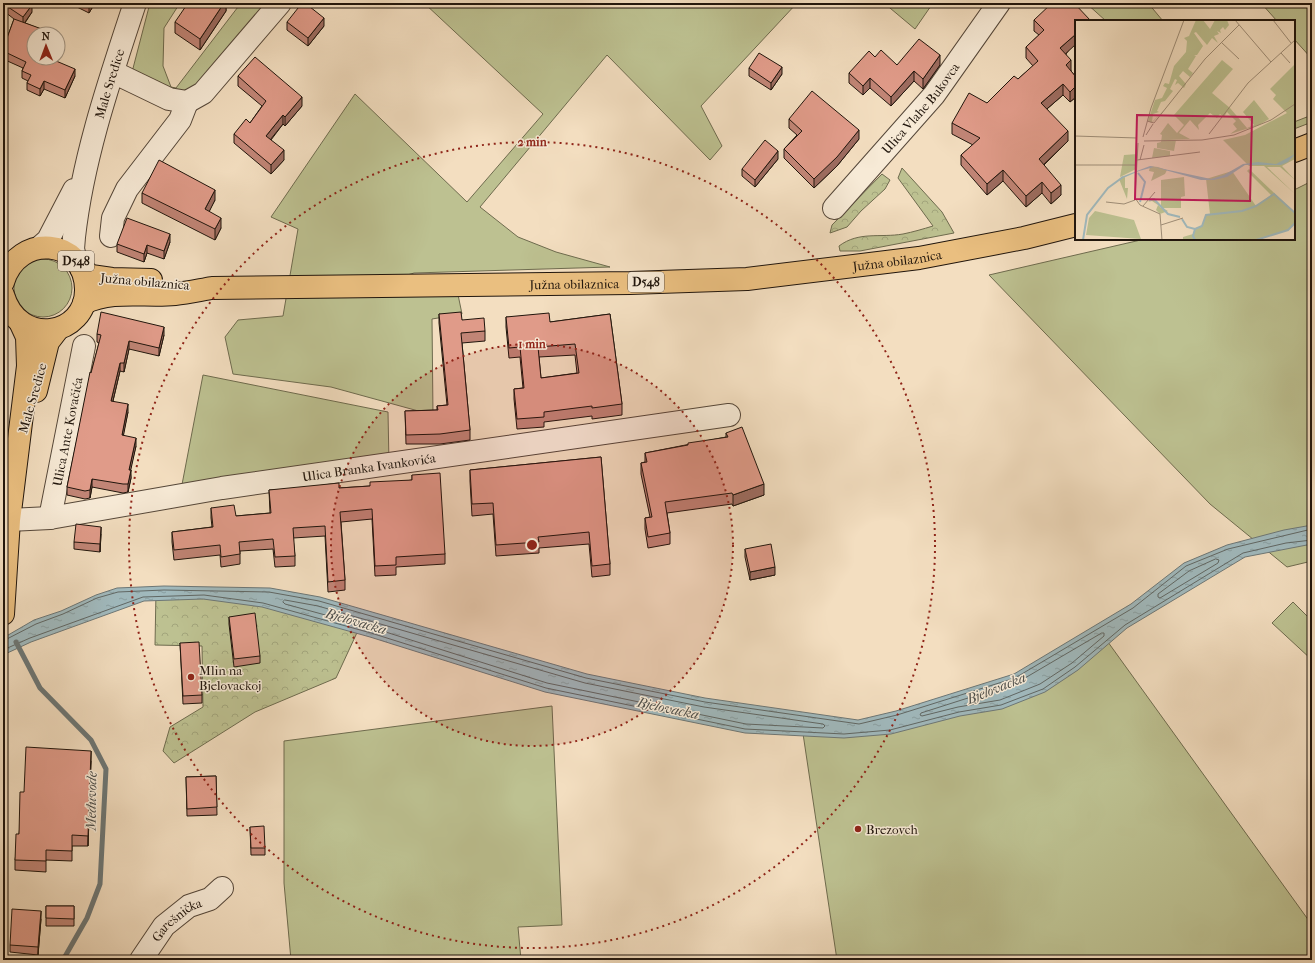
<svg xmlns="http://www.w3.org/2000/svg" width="1315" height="963" viewBox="0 0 1315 963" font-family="'IM FELL French Canon',serif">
  <defs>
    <pattern id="forest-crowns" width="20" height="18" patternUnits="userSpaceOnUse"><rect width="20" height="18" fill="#bdc191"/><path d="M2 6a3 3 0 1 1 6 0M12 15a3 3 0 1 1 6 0" fill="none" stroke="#a2a57c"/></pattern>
    <pattern id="water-ripples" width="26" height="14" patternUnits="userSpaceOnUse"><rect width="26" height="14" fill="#a0b9bd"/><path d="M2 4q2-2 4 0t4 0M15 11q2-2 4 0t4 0" fill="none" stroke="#8a9ea1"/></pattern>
  </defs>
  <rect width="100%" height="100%" fill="#f3dec0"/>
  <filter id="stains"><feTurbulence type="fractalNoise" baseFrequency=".005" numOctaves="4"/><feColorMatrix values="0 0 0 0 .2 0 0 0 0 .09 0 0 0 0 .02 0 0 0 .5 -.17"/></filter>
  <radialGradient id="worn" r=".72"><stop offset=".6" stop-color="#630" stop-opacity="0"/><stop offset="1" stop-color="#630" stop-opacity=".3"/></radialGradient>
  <path fill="#bdc191" stroke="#6e6b4e" d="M150,3H180L164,28L163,66L171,87L176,88L241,3H268L184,98L131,76Z
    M424,3H797L701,106L722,146L710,160L607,55L480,207L518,237L556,252L610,267L414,273L404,276L456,285L462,314L432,319L433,415L331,387L233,374L225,337L238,320L283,316L298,229L271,217L355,94L467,202L543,114Z
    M884,3H933L915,29Z
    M1086,3H1148L1163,21H1106Z
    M1261,3H1312V59L1294,39V21H1277Z
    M1312,115V122L1294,129V122Z
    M1312,181V561L1287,567L1210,504L989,275L1145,239H1294V190Z
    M14 288a29 29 0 1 1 58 0a29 29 0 1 1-58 0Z
    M203,375L388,412L389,464L180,495Z
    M1293,602L1312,621V660L1272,623Z
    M1100,631L1312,925V960H837L802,727L831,731L1029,676Z
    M552,706L562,925L518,927L521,960H291L284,883V741Z"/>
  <path fill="url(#forest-crowns)" stroke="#6e6b4e" d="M902,168L942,212L954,233L860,251H840L839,246C859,231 880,238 903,234C913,232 923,229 933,226L898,178Z
    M882,174L890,180L885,189L861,211L847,227L830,233L832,225Z
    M156,591H255L361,624L336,678L255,712L174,763L163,751L170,727L203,707L202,646L155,645Z"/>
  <path fill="url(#water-ripples)" stroke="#6d7776" d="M1312,525V544L1245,557L1127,628L1078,670L1045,692L1002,709L960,716L891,734L844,738L745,733L545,692L370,637L262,607L203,599L144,601L31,642L3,655V638L34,620L61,611L96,595L117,588L164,586L270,588L320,597L587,674L705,698L858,720L896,711L1014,674L1131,604L1184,563L1227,545L1284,530Z"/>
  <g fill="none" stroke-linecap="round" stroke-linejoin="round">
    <path stroke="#606764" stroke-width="1" d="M1216,559L1219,560L1218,563L1160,598L1158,597V594L1189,571Z
      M285,600L318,606L585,683L704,707L823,724L825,726L823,728L746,724L547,683L373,628L285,604L283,602Z
      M1102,633H1104V636L1072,663L1040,684L1000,700L958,707L922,716L920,715L921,713L1018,682Z
      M3,641L36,624L63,614L97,598L118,592L164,590L269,592L319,601L586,678L705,702L859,724L897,715L1015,678L1133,608L1186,566L1228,549L1312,529
      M3,650L30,638L143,597L204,595L263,603L371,633L546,688L745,729L844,734L890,730L959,712L1001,705L1043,689L1075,667L1125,625L1243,553L1286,543L1312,540"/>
    <path stroke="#6d7776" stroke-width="5" d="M16,642L40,688L91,740L106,769L100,884L87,918L63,960"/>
    <defs>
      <g id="minor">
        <path d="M113,72L169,99L187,102L203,93L280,3"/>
        <path id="s1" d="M834,208L934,95L999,3"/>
        <path d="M111,236L113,218L127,189L180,120L187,102"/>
        <path d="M40,247L48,240L74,190"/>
        <path id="s2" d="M76,261L73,249L74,237C83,157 110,79 135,3"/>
        <path id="s3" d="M50,518L84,346"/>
        <path id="s4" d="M9,520L50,518L222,488L729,415"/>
        <path id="s5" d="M141,960L164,926L189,906L210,899L222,888"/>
      </g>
      <g id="major">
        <path d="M1294,151L1312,144"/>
        <path d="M81,268L91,276L112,279L151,280"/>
        <path d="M3,282C18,232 85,238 86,289C87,336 19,349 3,295"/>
        <path id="s6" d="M84,303C113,289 145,297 175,294C187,293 200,290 212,288L630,283L747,279L919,258L1024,238L1076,225"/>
        <path d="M36,391L48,342L58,329"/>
        <path d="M3,614L9,520L28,366L27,337L21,324"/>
      </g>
    </defs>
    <use href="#minor" stroke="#554739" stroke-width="24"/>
    <use href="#major" stroke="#20150c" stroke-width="24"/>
    <use href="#minor" stroke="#f7ead6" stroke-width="22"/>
    <use href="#major" stroke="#eabf80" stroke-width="22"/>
  </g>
  <path fill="#c18576" stroke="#20150c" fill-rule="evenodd" d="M69,3H95L89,13Z
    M226,3V11L200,50L175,33V22Z
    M5,5L32,12L25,23L53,34L34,58L75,76L65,98L44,89L40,96L27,90V83L28,81L22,78V71L23,68L3,59V49L14,19L5,12Z
    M1034,20L1090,21L1066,54L1071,71L1076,77V97L1070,102L1063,95L1047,109L1068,141L1044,165L1061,195L1051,204L1042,193L1026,207L1003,181L987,195L961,165V155L973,145L952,134V123L987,103L1018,79L1033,66L1026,58V47L1039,35L1034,31Z
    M287,22L324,26L308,46L287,30Z
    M875,57L897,65H940L923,89L914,81L891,106L870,88L863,95L849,83V73Z
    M749,68L782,74L771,90L749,76Z
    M238,76L302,106L285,126L283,124L271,140L284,160L271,174L234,143V134L250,123L262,106L238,86Z
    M789,119L859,139L837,166L814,188L784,158V149L797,135L789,128Z
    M778,159L755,187L742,176V169Z
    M142,193L215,200L209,211L221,228L215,240L142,203Z
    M170,242L164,259L147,253L144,262L117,252V244Z
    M439,314L462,320L485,331V341L462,343L470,430V440L440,444H406L405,411L437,410V406L447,405L439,323Z
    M610,314L622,404V415L592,419V416L544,422V427L517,429L514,399V389L523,388L520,357L509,358L506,327V317L550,322ZM575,355L577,373L541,378L539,357Z
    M97,334L164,335L159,356L129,349L124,372L120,371L113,401L128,412L123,435L136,446L130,470L131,478L128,492L123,493L92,487L90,498L85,499L67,495V487L91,373L99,343L97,342Z
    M726,433L764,495L733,506L732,504L667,513L670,533V544L648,548L645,529V518L650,517L641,474V463L645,462V453L726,437Z
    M601,457L610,564V575L592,577L589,544L539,548V553L496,556L493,514L472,516L470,481V470Z
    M412,475L445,554V564L396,567V575L375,576L372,519L341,522L345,580V590L328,592L325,536L293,538L295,556V566L275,567L273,549L240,551V564L221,567L220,555L174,560L172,542V532L212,527L211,518V508L236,516L270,513L269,490L339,488L370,486L412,480Z
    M101,534L100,552L74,549V542Z
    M745,549L775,575L750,580L745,557Z
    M229,617L260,656V663L234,667L229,624Z
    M180,643L202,695V703L183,704Z
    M91,761L88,846H72V861L46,860V872L15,870V860L19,834L24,792Z
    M216,776L217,815L187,816L186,777Z
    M250,827L265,848V855H251Z
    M46,906H74V926H46Z
    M41,919L38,955L10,952V945Z"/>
  <path fill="#9d6c60" stroke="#20150c" d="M91,3H95L89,13V6Z
    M224,3H226V11L200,50V39Z
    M32,5V12L23,25V17Z
    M324,18V26L308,46V38Z
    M1076,34V44L1060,59V48Z
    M940,55V65L923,89V79Z
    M1071,60V71L1066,76V65Z
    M782,67V74L771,90V83Z
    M75,69V76L65,98V90Z
    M914,71V81L891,106V97Z
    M870,78V88L863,95V86Z
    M44,81V89L40,96V89Z
    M1063,84V95L1041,114V103Z
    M1076,86V97L1070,102V92Z
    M302,97V106L285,126V117Z
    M283,115V124L266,145V136Z
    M859,130V139L837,166L814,188V179Z
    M1068,131V141L1039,169V159Z
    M284,150V160L271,174V165Z
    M778,151V159L755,187V180Z
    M1003,170V181L987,195V184Z
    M1042,182V193L1026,207V196Z
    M1061,185V195L1051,204V193Z
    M215,190V200L205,220V209Z
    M221,218V228L215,240V229Z
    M170,234V242L164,259V251Z
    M147,245V253L144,262V254Z
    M164,327V335L159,356V348Z
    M129,341V349L124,372V363Z
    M120,363V371L111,409V401Z
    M128,404V412L122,443V435Z
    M136,438V446L129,478V470Z
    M131,470V478L128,492V484Z
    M92,479V487L90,498V490Z
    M764,484V495L733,506V495Z
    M101,527V534L100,552V544Z
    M775,567V575L750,580V572Z
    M91,751V761L88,846V836Z
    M41,911V919L38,955V947Z"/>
  <path fill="#e09b89" stroke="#20150c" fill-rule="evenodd" d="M6,3H29L32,5L23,17L5,5Z
    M84,3H91L89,6Z
    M188,3H224L200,39L175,22Z
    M302,3H305L324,18L308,38L287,22Z
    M1052,3H1074L1090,20L1089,21H1076V34L1060,48L1071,60L1066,65L1076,77V86L1070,92L1063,84L1041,103L1068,131L1039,159L1061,185L1051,193L1042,182L1026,196L1003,170L987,184L961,155L980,138L952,123L969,93L987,103L1014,76L1018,79L1038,61L1026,47L1044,30L1034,20Z
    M14,19L53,33L52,34H34V58H49L75,69L65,90L44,81L40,89L27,83L31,75L22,71L26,62L3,51V49Z
    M919,39L940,55L923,79L914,71L891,97L870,78L863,86L849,73L869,51L875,57L881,50L897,65Z
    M759,53L782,67L771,83L749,68Z
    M255,57L302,97L285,117L283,115L266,136L284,150L271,165L234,134L246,119L250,123L266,101L238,76Z
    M812,91L859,130L837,157L814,179L784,149L802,131L789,119Z
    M765,140L778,151L755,180L742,169Z
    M159,160L215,190L205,209L221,218L215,229L142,193Z
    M127,218L170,234L164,251L147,245L144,254L117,244Z
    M101,312L164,327L159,348L129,341L124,363H120L111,401L128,404L122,435L136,438L129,470H131L128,484H123L92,479L90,490L85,491L67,487L90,372L91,373L101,335L97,334Z
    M461,312L462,320L484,318L485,331L461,333L470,430L440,434L406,435L405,411L438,410L437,406L448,405L439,314Z
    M549,313L550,322L610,314L622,404L592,408V406L544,412V417L517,419L514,389L524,388L520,347L509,348L506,317ZM575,344L579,373L541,378L538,347Z
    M742,427L764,484L733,495L732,493L665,502L670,533L648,537L645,518L652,517L641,463L647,462L645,453L688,445V443L728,437L726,433Z
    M601,457L610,564L592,566L589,532L538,537L539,542L496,545L493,503L472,504L470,470Z
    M440,473L445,554L396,557V565L375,566L372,509L340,512L345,580L328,582L325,526L293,528L295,556L275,557L273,539L239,542L240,554L221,557L220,545L174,550L172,532L213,527L211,508L234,505L236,516L271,513L269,490L339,483V488L370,486V482L412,480V475Z
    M76,524L101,527L100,544L74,542Z
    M771,544L775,567L750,572L745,549Z
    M255,613L260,656L234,659L229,617Z
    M199,642L202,695L183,696L180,643Z
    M26,747L91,751L88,836L72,835V851L46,850V861L15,860L16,834H19L20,792H24Z
    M216,776L217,807L187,809L186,777Z
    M264,826L265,848H251L250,827Z
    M46,906H74V919L46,918Z
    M12,909L41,911L38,947L10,945Z"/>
  <circle cx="532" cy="545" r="201" fill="#8f2418" fill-opacity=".12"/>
  <g fill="none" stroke="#8f2418" stroke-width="2" stroke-dasharray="2 4">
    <circle cx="532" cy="545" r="201"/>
    <circle cx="532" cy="545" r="403"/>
  </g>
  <g fill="#8f2418" stroke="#f7ead6" stroke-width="1.5">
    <circle cx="191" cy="677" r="4"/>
    <circle cx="858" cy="829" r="4"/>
  </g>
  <g text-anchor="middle" stroke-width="3" stroke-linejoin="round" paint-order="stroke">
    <g fill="#f7ead6" stroke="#605549" stroke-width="1">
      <rect x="58" y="251" width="36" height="20" rx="3"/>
      <rect x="628" y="272" width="36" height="20" rx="3"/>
    </g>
    <g font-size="12" font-weight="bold" fill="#20150c">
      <text x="76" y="265">D548</text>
      <text x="646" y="286">D548</text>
    </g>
    <g font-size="13" fill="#20150c" stroke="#f7ead6">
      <text dy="5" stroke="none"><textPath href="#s2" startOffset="182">Male Sredice</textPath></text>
      <text dy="5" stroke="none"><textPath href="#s1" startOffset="132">Ulica Vlahe Bukovca</textPath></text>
      <text dy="5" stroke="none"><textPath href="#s6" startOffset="816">Južna obilaznica</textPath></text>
      <text transform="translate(145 281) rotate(5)" y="5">Južna obilaznica</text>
      <text dy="5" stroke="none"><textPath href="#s6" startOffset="492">Južna obilaznica</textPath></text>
      <text transform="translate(32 398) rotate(-74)" y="5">Male Sredice</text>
      <text dy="5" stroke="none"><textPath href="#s3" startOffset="88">Ulica Ante Kovačića</textPath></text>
      <text dy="5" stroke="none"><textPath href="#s4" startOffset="364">Ulica Branka Ivankovića</textPath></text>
      <text dy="5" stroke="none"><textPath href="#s5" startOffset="55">Garešnička</textPath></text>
    </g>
    <g font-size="13" fill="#20150c" stroke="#f7ead6" text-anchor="start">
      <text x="199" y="675">Mlin na<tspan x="199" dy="15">Bjelovackoj</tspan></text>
      <text x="866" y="834">Brezovch</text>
    </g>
    <g font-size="14" font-style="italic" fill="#4d4e4a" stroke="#f7ead6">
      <text transform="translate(356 621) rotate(16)" y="5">Bjelovacka</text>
      <text transform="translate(996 688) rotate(-22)" y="5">Bjelovacka</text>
      <text transform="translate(668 708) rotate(12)" y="5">Bjelovacka</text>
      <text transform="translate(91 801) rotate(-89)" y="5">Međuvode</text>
    </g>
  </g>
  <g transform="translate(1075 20)">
    <rect width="220" height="220" fill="#f3dec0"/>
    <path d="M128,0L135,9L140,0H152L154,5L150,10L148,7L145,10L146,13L142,11L144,14L139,16L143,23L137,18L132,25L121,12L119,13L128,26L122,35H119L121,36L113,49L118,53L115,57L108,51L104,56L111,64L109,68L103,63L100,65L102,60L100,59L95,69L98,71L90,81L86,82L82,91L84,92L78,94L77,102L92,87L77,103L73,101L80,80L87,78L92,68L88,66L90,63L94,64L99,46L111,32L112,21L109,18L114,16L121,0ZM147,40L158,49L137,73L155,88L172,108L179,105L168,92L179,80L194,99L184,105L155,114L162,109L158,104L161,101L152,92L149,97L145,94L142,98L135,93L123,105L124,110L115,100L104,113L115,119L94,120H101L99,131L82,128V123L86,122L87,115L85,114L93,103L102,113L109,105L99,95ZM220,44V139L207,146L220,160L205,147H192L220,174L189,146H174L148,120L170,115L212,93L198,79L201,75L195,69ZM79,128L95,131V136L77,138ZM63,134L61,149L45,157L49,135ZM174,149L220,193V203L213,210L181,220H108V217L118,214L120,209L127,206L131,195L135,194L131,159L157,151L181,186L196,175L172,151ZM50,157V168H53L52,179L44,159ZM109,157L110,176L106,177V188H87L93,191L85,194L81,190L83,185L77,181L73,182L78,179L86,188V160ZM20,191L59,200L66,219L11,215L14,198Z" fill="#bdc191"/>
    <path d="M75,146L83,147L92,150L90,154L76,161L79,152L74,151ZM135,194L142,195L134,210L125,212L121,208L127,206L131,195ZM211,194L216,196L213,206L209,209L208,202L198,210ZM177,214L181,218L157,220L158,217Z" fill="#bdc191"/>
    <path d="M220,134L213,142L206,145H170L152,157L139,160H126L79,147L64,151L46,159V157L75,146L136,159L149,155L168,144L183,142L201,144Z" fill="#a0b9bd"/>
    <path fill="none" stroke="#a0b9bd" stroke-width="2" d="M63,153L70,162L65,182M74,180L79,179L93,194L105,197M107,199L112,207L120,209L118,216L120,220M120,209L127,206L131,195L167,191L181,186L199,174L220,193M8,220L12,195L33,168L48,157M181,220L213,210L220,203"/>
    <path fill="none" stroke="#9f8e78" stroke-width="1" d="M160,0L196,42M198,0L216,23M146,22L164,39M206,33L215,43M72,101L79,103L130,39L164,5M134,114L173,63L220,20M71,115L78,104M0,116L62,118M68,117L76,88L109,0M69,121L127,120L159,115L196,100L220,84M63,123L60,178L65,185L85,194L87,220M62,140L125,132M65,140L69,125M0,145H61M31,182L49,184L60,180M68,186L80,172M86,205L108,198"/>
    <path fill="#c2185b" fill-opacity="0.15" stroke="#c2185b" stroke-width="2" d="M62,95L177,97L175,181L60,179Z"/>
    <rect width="220" height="220" fill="none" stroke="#20150c" stroke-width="2"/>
  </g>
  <circle cx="532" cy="545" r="6" fill="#8f2418" stroke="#f7ead6" stroke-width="2"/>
  <g font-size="12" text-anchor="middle" font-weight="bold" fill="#8f2418" stroke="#f7ead6" stroke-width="3" stroke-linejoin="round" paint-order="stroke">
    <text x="532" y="146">2 min</text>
    <text x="532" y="348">1 min</text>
  </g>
  <rect width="1315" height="963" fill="none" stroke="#f3dec0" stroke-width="16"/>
  <rect x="4" y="4" width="1307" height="955" fill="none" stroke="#20150c" stroke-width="2"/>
  <rect x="8" y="8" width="1299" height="947" fill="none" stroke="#20150c"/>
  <g transform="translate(46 46) rotate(359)"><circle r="19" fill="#f7ead6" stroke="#a19585"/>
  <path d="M0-3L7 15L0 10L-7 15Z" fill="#8f2418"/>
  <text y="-6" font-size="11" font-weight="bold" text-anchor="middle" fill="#20150c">N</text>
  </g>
  <rect width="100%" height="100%" filter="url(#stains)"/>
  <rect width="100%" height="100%" fill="url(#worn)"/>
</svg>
